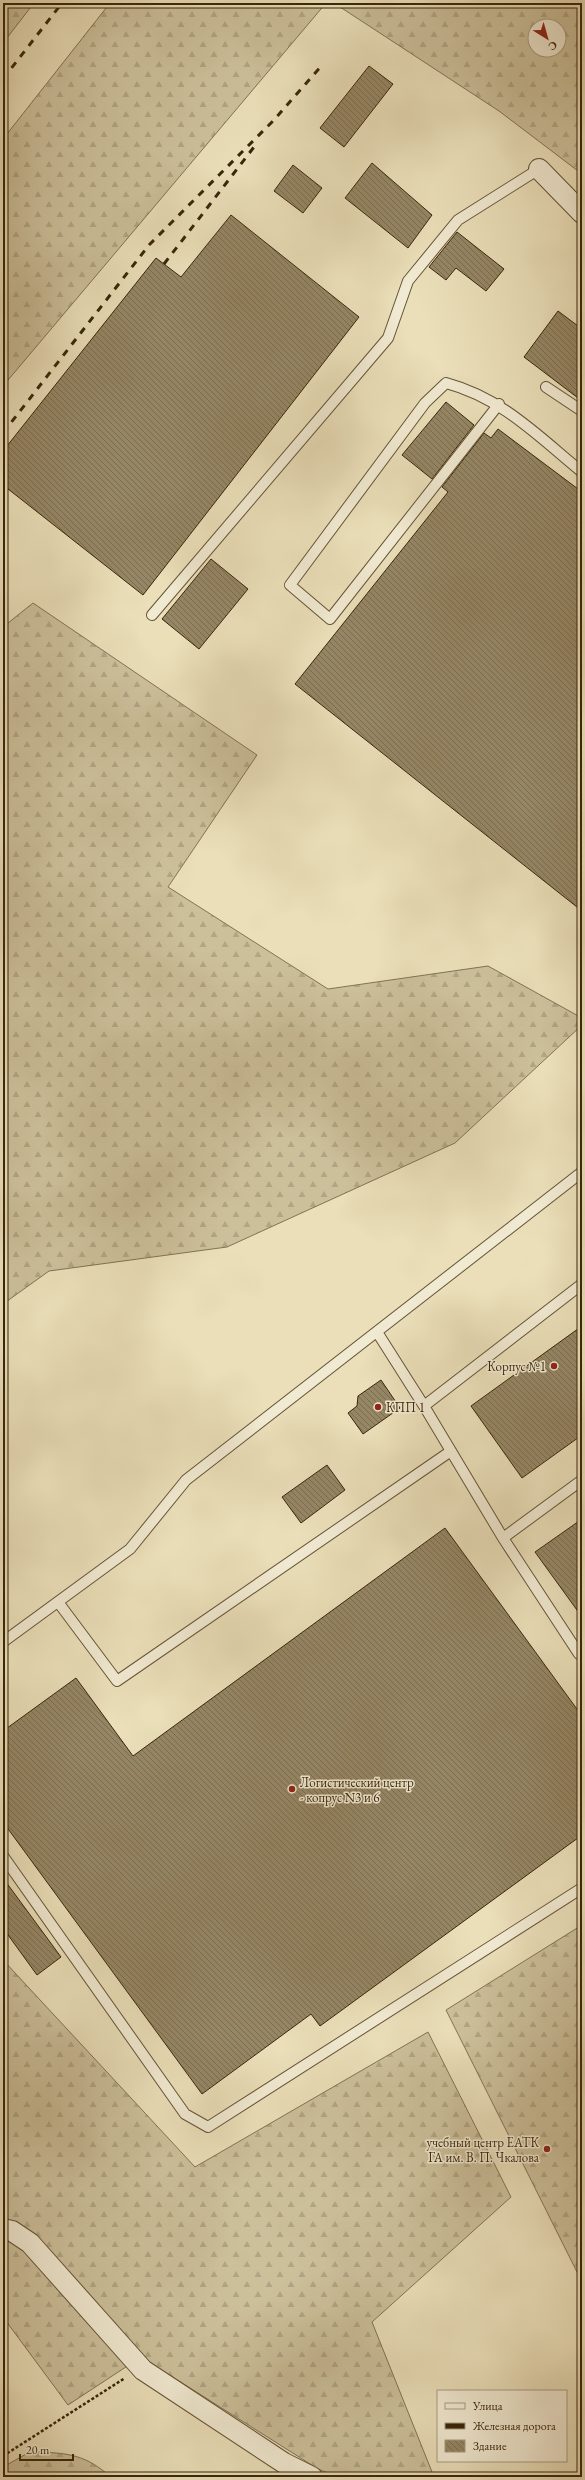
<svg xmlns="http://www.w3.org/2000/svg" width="585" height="2480" viewBox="0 0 585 2480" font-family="'EB Garamond',serif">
  <defs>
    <pattern id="forest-firs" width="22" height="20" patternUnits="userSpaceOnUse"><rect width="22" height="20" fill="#ccc09b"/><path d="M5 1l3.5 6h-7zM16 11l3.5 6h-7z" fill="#b0a584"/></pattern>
    <pattern id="building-back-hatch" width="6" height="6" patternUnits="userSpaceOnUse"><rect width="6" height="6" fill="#958665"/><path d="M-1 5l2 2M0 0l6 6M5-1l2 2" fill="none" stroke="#7b6d51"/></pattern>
  </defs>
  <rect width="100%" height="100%" fill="#eadfb9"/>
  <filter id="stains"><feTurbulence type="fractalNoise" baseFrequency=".005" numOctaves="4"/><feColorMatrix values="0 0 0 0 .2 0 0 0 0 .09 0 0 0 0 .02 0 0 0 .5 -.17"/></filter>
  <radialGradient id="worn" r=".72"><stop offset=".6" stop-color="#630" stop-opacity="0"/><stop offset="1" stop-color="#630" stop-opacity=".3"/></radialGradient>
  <path fill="url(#forest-firs)" stroke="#827352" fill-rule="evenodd" d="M3,3H34L3,43Z
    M110,3H326L3,386V139Z
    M334,3H582V174L499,111ZM535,26H559V50H535Z
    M33,603L257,755L168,887L328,989L488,966L582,1018V1025L455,1143L227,1247L49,1271L3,1304V627Z
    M582,1925V2282L446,2010Z
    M3,1960L195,2167L428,2032L511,2197L372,2322L434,2477H338L318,2469L141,2357L68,2405L3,2317Z
    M37,2452C65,2453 83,2454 106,2473V2477H3V2467L28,2453Z"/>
  <path fill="url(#building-back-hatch)" stroke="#39260a" d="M369,66L393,84L344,147L320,128Z
    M372,163L432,215L408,248L345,198Z
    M293,165L322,188L303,213L274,191Z
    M231,215L359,317L143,595L3,485V451L156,258L181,277Z
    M457,232L504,269L486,291L456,268L446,280L429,267Z
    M558,311L582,329V401L524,357Z
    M446,402L474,425L432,479L402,455Z
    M498,429L582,492V911L295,684L448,492L442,487L484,433L491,438Z
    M211,559L248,589L199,649L162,619Z
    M582,1326V1435L522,1478L471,1406Z
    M381,1380L400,1408L363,1434L348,1413L357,1406L358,1396Z
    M327,1465L345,1490L301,1523L282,1497Z
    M582,1519V1617L535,1552Z
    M445,1528L582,1716V1835L320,2026L311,2014L202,2094L3,1822V1731L76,1678L133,1756Z
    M3,1878L61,1957L37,1975L3,1928Z"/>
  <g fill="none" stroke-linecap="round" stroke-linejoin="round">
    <defs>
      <path id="service" d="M546,387L582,411
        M499,404L330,619L290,585L425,403L446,383C502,398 538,436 582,472
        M152,615L388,338L408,281L458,220L539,169
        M377,1332L424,1406L582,1284
        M424,1406L503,1538L582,1480
        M503,1538L579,1654L582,1651
        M58,1602L117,1681L451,1451
        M3,1642L130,1549L186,1480L582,1172
        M3,1856L185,2114L208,2127L582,1888"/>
      <path id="minor" d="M539,169L582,213
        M3,2229L12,2231L30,2243L143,2370L284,2463L312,2477"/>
    </defs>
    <use href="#service" stroke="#655436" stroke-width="12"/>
    <use href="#minor" stroke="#655436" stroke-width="22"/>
    <path stroke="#39260a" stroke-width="2.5" stroke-dasharray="3 2" stroke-linecap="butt" d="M3,2456L125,2378"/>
    <use href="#service" stroke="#f1ead2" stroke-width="10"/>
    <use href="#minor" stroke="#f1ead2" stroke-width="20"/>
    <path stroke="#39260a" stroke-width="3" stroke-dasharray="7 7" stroke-linecap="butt" d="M3,79L62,3
      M164,264L254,147
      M3,433L149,245L274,120L323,64"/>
  </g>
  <g fill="#8f2418" stroke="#f1ead2" stroke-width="1.5">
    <circle cx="554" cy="1366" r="4"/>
    <circle cx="378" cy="1407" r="4"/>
    <circle cx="292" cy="1789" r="4"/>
    <circle cx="547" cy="2149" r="4"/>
  </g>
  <g text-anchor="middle" stroke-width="3" stroke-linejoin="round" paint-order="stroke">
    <g font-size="13" fill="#39260a" stroke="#f1ead2" text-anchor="end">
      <text x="546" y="1371">Корпус №1</text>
      <text x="386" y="1412" text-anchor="start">КПП 1</text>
      <text x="300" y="1787" text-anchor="start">Логистический центр<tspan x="300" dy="15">- копрус N3 и 6</tspan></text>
      <text x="539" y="2147">учебный центр ЕАТК<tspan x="539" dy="15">ГА им. В. П. Чкалова</tspan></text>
    </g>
  </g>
  <rect width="585" height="2480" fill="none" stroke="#eadfb9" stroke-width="16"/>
  <rect x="4" y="4" width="577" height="2472" fill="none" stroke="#39260a" stroke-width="2"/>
  <rect x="8" y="8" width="569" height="2464" fill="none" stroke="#39260a"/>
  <rect x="437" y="2390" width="130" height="72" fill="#f1ead2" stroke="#a79c82"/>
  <rect x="445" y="2403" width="20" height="6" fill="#f1ead2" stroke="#a79c82"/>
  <text x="473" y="2410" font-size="12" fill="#39260a">Улица</text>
  <rect x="445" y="2423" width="20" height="6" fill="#39260a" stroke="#a79c82"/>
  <text x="473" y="2430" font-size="12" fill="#39260a">Железная дорога</text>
  <rect x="445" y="2440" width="20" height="12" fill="url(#building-back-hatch)" stroke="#a79c82"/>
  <text x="473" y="2450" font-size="12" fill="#39260a">Здание</text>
  <g transform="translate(547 38) rotate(143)"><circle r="19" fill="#f1ead2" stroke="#a79c82"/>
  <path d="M0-3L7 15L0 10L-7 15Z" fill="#8f2418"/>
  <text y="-6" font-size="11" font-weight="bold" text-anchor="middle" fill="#39260a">С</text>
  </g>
  <path d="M20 2454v6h53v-6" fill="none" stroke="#39260a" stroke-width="2"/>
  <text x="26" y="2454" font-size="12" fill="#39260a" stroke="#f1ead2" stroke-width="3" paint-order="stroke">20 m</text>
  <rect width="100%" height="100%" filter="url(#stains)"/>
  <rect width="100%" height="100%" fill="url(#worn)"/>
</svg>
